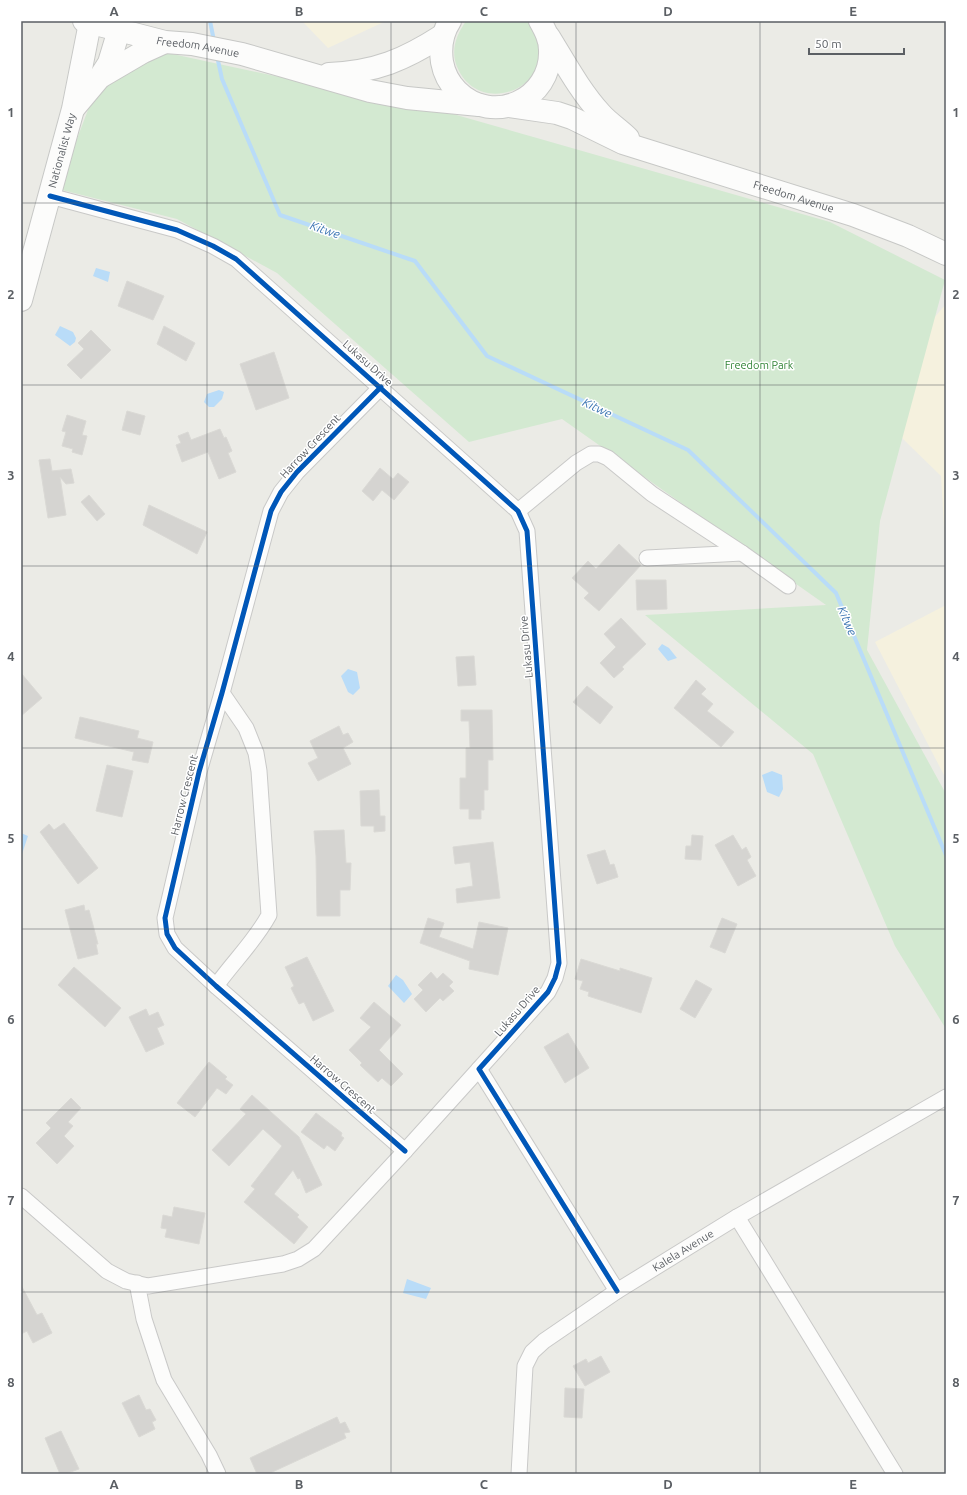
<svg xmlns="http://www.w3.org/2000/svg" width="967" height="1495" viewBox="0 0 967 1495" font-family="Ubuntu,sans-serif">
  <rect width="100%" height="100%" fill="#ebebe6"/>
  <path fill="#f5f1de" d="M302,21H386L328,48Z
    M946,304V560L941,476L863,400Z
    M946,605V779L875,642Z"/>
  <path fill="#d3e9d1" d="M466,21H527L529,22C531,26 535,31 537,35C557,89 476,120 456,64C451,48 457,34 466,21Z
    M163,52L453,114L830,222L945,280L880,521L867,650L946,794V1029L895,946L813,754L645,615L826,605L562,419L469,442L277,273L177,219L58,189L94,94Z"/>
  <path fill="#b9dcf8" d="M96,268L110,272L108,282L93,276Z
    M60,326L73,332L76,338L75,342L70,346L55,335Z
    M219,390L224,392L222,399L214,407H209L204,402L207,394Z
    M662,644L669,648L677,658L668,661L658,649Z
    M348,669L357,672L360,688L353,695L348,692L341,676Z
    M772,771L782,775L783,789L779,797L767,792L762,775Z
    M21,833L28,836L21,857Z
    M396,975L403,980L412,994L404,1003L388,986Z
    M407,1279L431,1288L426,1299L403,1293Z"/>
  <g fill="none" stroke-linecap="round" stroke-linejoin="round">
    <path stroke="#b9dcf8" stroke-width="4" d="M210,21L214,41
      M217,56L222,79L280,215L415,261L487,356L688,450L836,593L946,855"/>
  </g>
  <path fill="#d5d4d1" stroke="#dad9d5" d="M127,281L164,296L153,320L118,306Z
    M164,326L195,343L186,361L157,344Z
    M91,330L111,350L81,379L67,365L84,349L78,343Z
    M274,352L289,398L256,410L240,364Z
    M127,411L145,416L140,435L122,430Z
    M67,415L86,421L82,435L87,436L82,455L72,452L73,449L62,446L66,432L62,431Z
    M220,429L224,438L226,437L232,451L228,453L236,472L219,479L208,452L182,462L176,445L181,443L178,436L188,432L191,440Z
    M50,459L52,471L71,469L74,483L66,484L60,477L66,515L48,518L39,460Z
    M380,468L393,479L398,473L409,482L394,500L382,490L373,501L362,491Z
    M89,495L105,514L97,521L81,502Z
    M149,505L207,532L197,554L143,525Z
    M619,544L641,565L599,611L584,598L589,593L572,578L588,561L596,569Z
    M636,580H666L667,609L637,610Z
    M621,618L646,644L622,667L624,669L614,678L600,663L616,647L604,634Z
    M474,656L476,685L458,686L456,657Z
    M21,673L42,698L21,716Z
    M696,680L706,689L701,694L713,704L707,711L734,732L721,747L674,708Z
    M587,686L613,707L600,724L573,702Z
    M461,710H492L493,760H488V790H484V810H481V819H469V809H460V778H466V748H470L469,721H461Z
    M80,717L139,731L137,738L153,742L148,763L132,760L134,752L75,738Z
    M339,726L343,735L348,733L353,742L343,748L351,764L318,781L308,763L318,758L310,741Z
    M107,765L133,771L122,817L96,811Z
    M379,790L380,816H385V831L374,832V826H361L360,791Z
    M64,823L98,868L78,884L40,832L49,824L54,830Z
    M344,830L346,863H351L350,890H340V916H317L316,856L314,831Z
    M692,835L703,836L701,860L685,859L686,846H691Z
    M733,835L742,850L746,847L751,857L747,860L756,876L738,886L715,845Z
    M493,842L500,898L457,903L456,889L473,886L470,862L455,864L453,847Z
    M605,850L610,865L614,864L618,877L597,884L587,855Z
    M84,905L85,911L89,910L98,944H96L98,954L78,959L65,910Z
    M428,918L444,923L439,937L473,949L479,922L508,928L498,975L469,969L470,961L420,943Z
    M722,918L737,924L725,953L710,947Z
    M307,957L334,1011L313,1021L304,1002L299,1004L291,988L294,986L285,967Z
    M581,959L620,971V968L652,978L641,1013L588,996L589,992L580,989L583,981L575,979Z
    M74,967L121,1008L105,1027L58,985Z
    M431,972L437,979L443,973L453,982L449,986L454,991L443,1001L440,998L426,1012L414,999L423,990L418,985Z
    M696,980L712,989L695,1018L680,1009Z
    M374,1002L401,1025L379,1050L403,1074L391,1086L382,1078L378,1082L360,1065L362,1063L349,1050L371,1027L360,1018Z
    M146,1009L149,1016L158,1012L164,1025L157,1028L164,1044L146,1052L129,1017Z
    M568,1033L589,1068L565,1083L544,1047Z
    M209,1062L227,1077L225,1079L233,1085L226,1094L217,1088L195,1117L177,1103Z
    M252,1095L299,1137L322,1185L306,1193L300,1178L298,1179L293,1170L274,1194L299,1215L297,1217L308,1227L294,1244L244,1202L255,1189L251,1186L282,1146L263,1129L229,1166L212,1150L246,1114L240,1109Z
    M71,1098L81,1108L68,1122L73,1126L64,1136L74,1146L57,1164L36,1143L51,1128L46,1123Z
    M316,1113L342,1133L341,1136L344,1138L335,1151L327,1145L324,1149L301,1132Z
    M174,1207L205,1213L199,1244L165,1237L167,1229L161,1228L163,1215L172,1217Z
    M21,1285L37,1315L42,1313L52,1333L33,1343L27,1331L21,1334Z
    M601,1356L610,1372L585,1386L573,1366L586,1359L588,1363Z
    M565,1388L584,1389L582,1418L564,1417Z
    M139,1395L146,1410L150,1409L156,1420L152,1422L155,1429L139,1437L122,1403Z
    M337,1417L340,1424L345,1422L350,1432L344,1433L346,1438L268,1474H257L250,1458Z
    M61,1431L79,1469L65,1474H60L45,1438Z"/>
  <g fill="none" stroke-linecap="round" stroke-linejoin="round">
    <defs>
      <g id="street">
        <path d="M50,196L177,230L213,246L236,259L518,511L527,531L559,963L555,978L548,992L479,1069L617,1291"/>
        <path d="M381,387L297,472L281,492L271,511L222,693L199,772L165,918L167,934L175,948L216,986L405,1151"/>
        <path d="M518,511L576,463L591,454H599L608,458L652,494L742,553L788,586"/>
        <path d="M647,558L742,553"/>
        <path d="M216,986C233,962 255,941 269,915L259,771L256,753L246,728L222,693"/>
        <path d="M21,1196L107,1271L126,1281L148,1286L283,1264L298,1259L314,1249L405,1151L479,1069"/>
        <path d="M737,1217L895,1474"/>
        <path d="M137,1283L144,1319L164,1380L209,1455L218,1474"/>
        <path id="s1" d="M519,1474L525,1366L532,1352L544,1341L617,1291L737,1217L946,1097"/>
      </g>
      <g id="secondary">
        <path id="s2" d="M84,21L165,42L192,44L242,54L370,91L407,98L479,105"/>
        <path d="M450,21C442,33 440,48 442,62C444,73 449,83 457,91C493,127 552,99 550,50C550,39 545,30 540,21"/>
        <path d="M549,37C565,63 580,91 601,114C609,123 619,129 628,138"/>
        <path d="M329,74C376,72 404,60 443,35"/>
        <path d="M102,76L143,52L165,42"/>
        <path id="s3" d="M509,106L557,113L572,118L623,143L853,215L908,236L946,254"/>
        <path d="M74,108L100,77L109,63L119,30"/>
        <path id="s4" d="M21,300L73,109L90,23"/>
      </g>
    </defs>
    <use href="#street" stroke="#c9c9c8" stroke-width="17"/>
    <use href="#secondary" stroke="#c7c8c6" stroke-width="24"/>
    <use href="#street" stroke="#fcfcfb" stroke-width="15"/>
    <use href="#secondary" stroke="#fcfcfb" stroke-width="22"/>
    <defs>
      <path id="cycleway" d="M50,196L177,230L213,246L236,259L518,511L527,531L559,963L555,978L548,992L479,1069L617,1291
        M381,387L297,472L281,492L271,511L222,693L199,772L165,918L167,934L175,948L216,986L405,1151"/>
    </defs>
    <use href="#cycleway" stroke="#fff" stroke-width="8"/>
    <use href="#cycleway" stroke="#0057b8" stroke-width="5"/>
  </g>
  <path fill="none" stroke="#5b5f64" stroke-width="1" stroke-opacity="0.55" d="M207,21V1474M391,21V1474M576,21V1474M760,21V1474M21,203H946M21,385H946M21,566H946M21,748H946M21,929H946M21,1110H946M21,1292H946"/>
  <g text-anchor="middle" stroke-width="3" stroke-linejoin="round" paint-order="stroke">
    <g font-size="11" fill="#5b5f64" stroke="#fff">
      <text dy="4" stroke="none"><textPath href="#s2" startOffset="117">Freedom Avenue</textPath></text>
      <text dy="4" stroke="none"><textPath href="#s4" startOffset="155">Nationalist Way</textPath></text>
      <text dy="4" stroke="none"><textPath href="#s3" startOffset="300">Freedom Avenue</textPath></text>
      <text transform="translate(368 363) rotate(42)" y="4">Lukasu Drive</text>
      <text transform="translate(310 446) rotate(-47)" y="4">Harrow Crescent</text>
      <text transform="translate(526 647) rotate(-95)" y="4">Lukasu Drive</text>
      <text transform="translate(184 795) rotate(-76)" y="4">Harrow Crescent</text>
      <text transform="translate(517 1011) rotate(-49)" y="4">Lukasu Drive</text>
      <text transform="translate(343 1084) rotate(41)" y="4">Harrow Crescent</text>
      <text dy="4" stroke="none"><textPath href="#s1" startOffset="306">Kalela Avenue</textPath></text>
    </g>
    <g font-size="11" fill="#328437" stroke="#fff">
      <text x="759" y="369">Freedom Park</text>
    </g>
    <g font-size="12" font-style="italic" fill="#3d76b3" stroke="#fff">
      <text transform="translate(325 230) rotate(19)" y="4">Kitwe</text>
      <text transform="translate(597 408) rotate(25)" y="4">Kitwe</text>
      <text transform="translate(847 621) rotate(67)" y="4">Kitwe</text>
    </g>
  </g>
  <rect width="967" height="1495" fill="none" stroke="#ffffff" stroke-width="44"/>
  <path d="M809 48v6h95v-6" fill="none" stroke="#5b5f64" stroke-width="2"/>
  <text x="815" y="48" font-size="12" fill="#5b5f64" stroke="#ffffff" stroke-width="3" paint-order="stroke">50 m</text>
  <rect x="22" y="22" width="923" height="1451" fill="none" stroke="#5b5f64" stroke-width="1.5"/>
  <g font-size="13" text-anchor="middle" font-weight="bold" fill="#5b5f64">
    <text x="114" y="16">A</text>
    <text x="299" y="16">B</text>
    <text x="484" y="16">C</text>
    <text x="668" y="16">D</text>
    <text x="853" y="16">E</text>
    <text x="11" y="117">1</text>
    <text x="956" y="117">1</text>
    <text x="11" y="299">2</text>
    <text x="956" y="299">2</text>
    <text x="11" y="480">3</text>
    <text x="956" y="480">3</text>
    <text x="11" y="661">4</text>
    <text x="956" y="661">4</text>
    <text x="11" y="843">5</text>
    <text x="956" y="843">5</text>
    <text x="11" y="1024">6</text>
    <text x="956" y="1024">6</text>
    <text x="11" y="1205">7</text>
    <text x="956" y="1205">7</text>
    <text x="11" y="1387">8</text>
    <text x="956" y="1387">8</text>
    <text x="114" y="1489">A</text>
    <text x="299" y="1489">B</text>
    <text x="484" y="1489">C</text>
    <text x="668" y="1489">D</text>
    <text x="853" y="1489">E</text>
  </g>
</svg>
